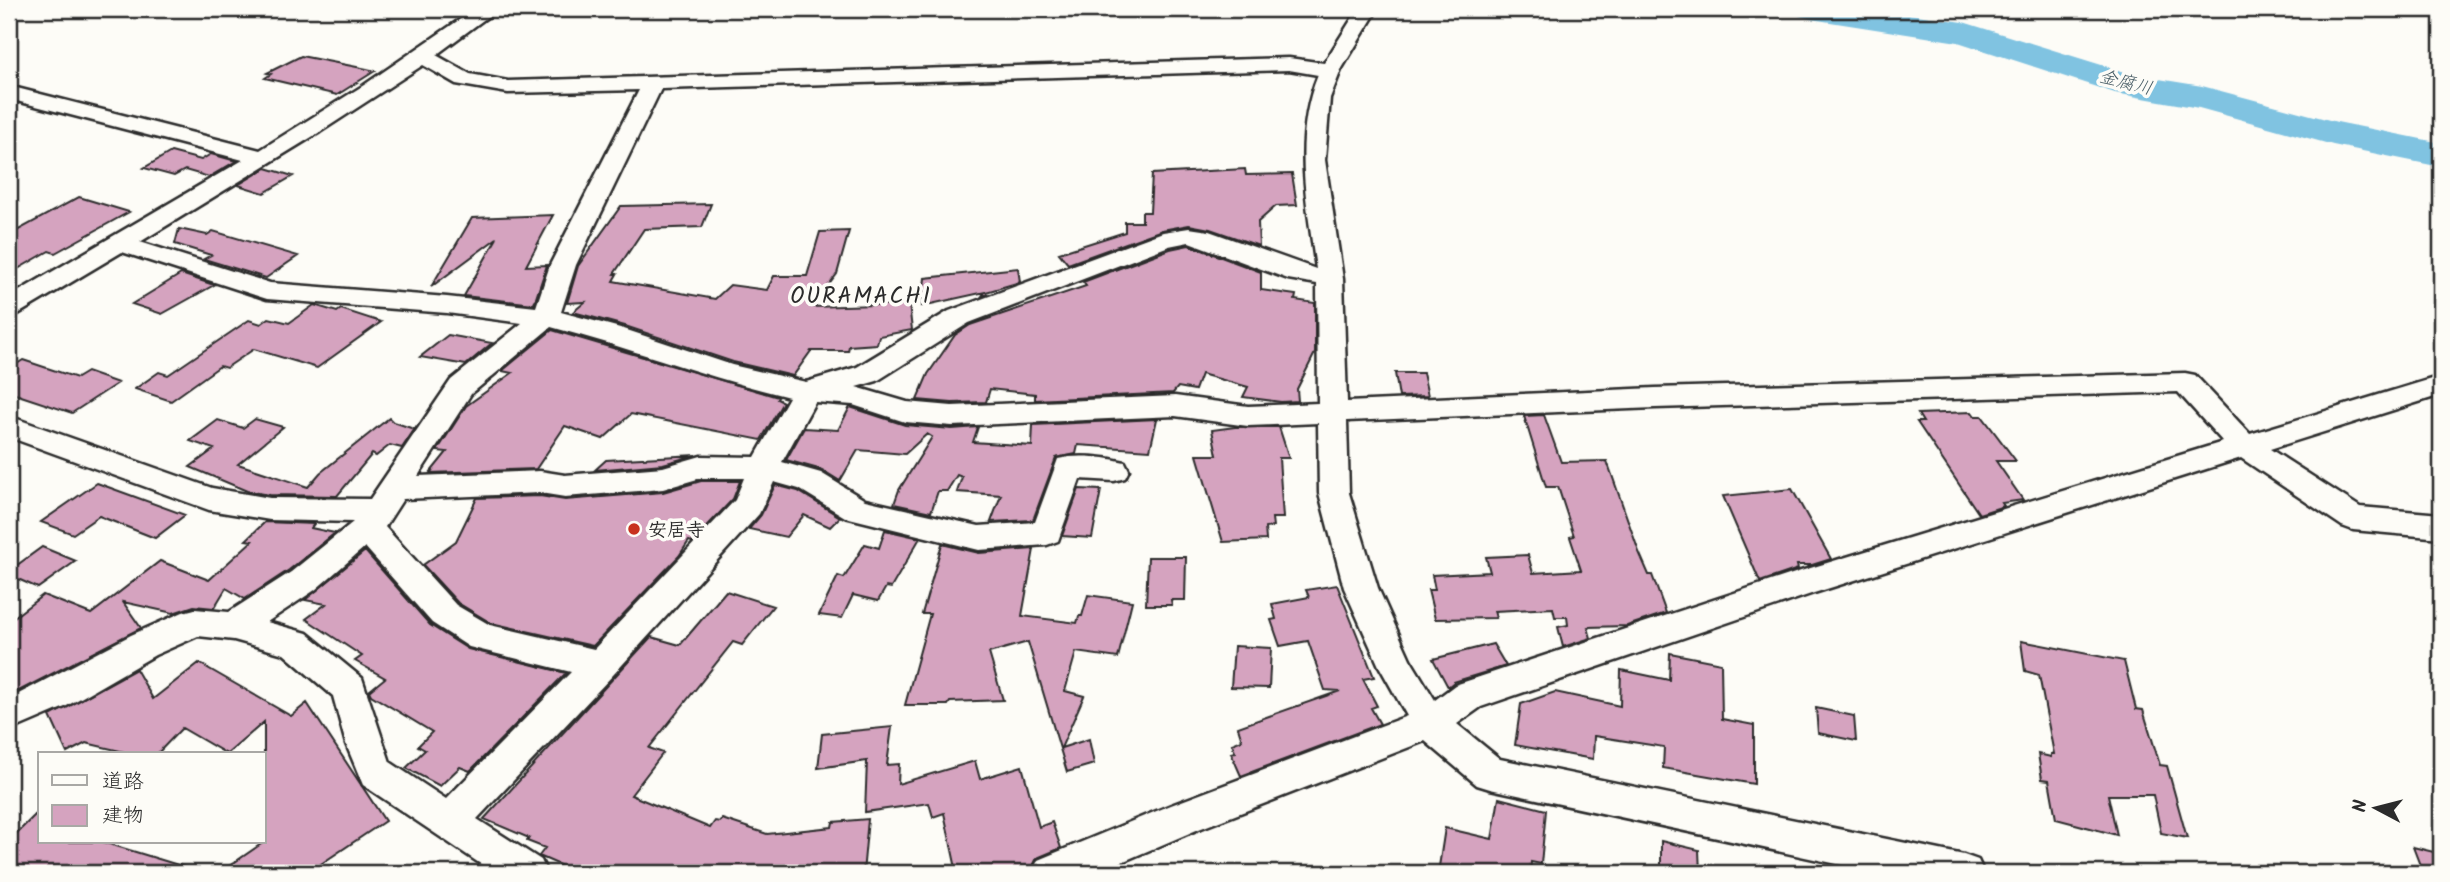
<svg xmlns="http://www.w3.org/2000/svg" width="2450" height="882" viewBox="0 0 2450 882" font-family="Kalam,'Klee One',sans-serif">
  <rect width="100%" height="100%" fill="#fdfcf7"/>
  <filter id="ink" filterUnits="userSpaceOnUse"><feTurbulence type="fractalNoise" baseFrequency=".0143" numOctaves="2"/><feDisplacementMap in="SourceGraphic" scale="14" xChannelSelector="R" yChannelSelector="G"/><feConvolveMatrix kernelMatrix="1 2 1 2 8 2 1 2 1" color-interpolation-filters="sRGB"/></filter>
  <g filter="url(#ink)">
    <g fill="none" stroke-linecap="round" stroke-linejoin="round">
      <path fill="#80c3e1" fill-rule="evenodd" d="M1794,9H1877L1963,22L2134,75L2202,86L2337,122L2441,143V167L2333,145L2199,108L2115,93L1958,42L1811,19L1799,16Z"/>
    </g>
    <path fill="#d5a3bf" stroke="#2b2b2b" stroke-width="2" d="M301,56L367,69L375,71L337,95L265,78L271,74L267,73Z
      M171,152L201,160L211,154L236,161L209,177L185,170L174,176L144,168Z
      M266,168L293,176L264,193L238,185Z
      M1245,169L1246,175L1292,174L1297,205L1276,206L1258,222L1259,246L1210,229L1189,225L1162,230L1068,264L1059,253L1125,232V222H1142V212H1150L1152,174Z
      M79,197L129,212L55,253L49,251L9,274V235Z
      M711,204L702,227L644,229L614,274H617L613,281L715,299L730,285L767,290L774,276H807L820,232L849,231L837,274L812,307L909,304L912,330L879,336L877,344L849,346L848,351H811L793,376L733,362L625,326L573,312L585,302L567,303L578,266L621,206Z
      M553,215L526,266L547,265L534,304L464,296L497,238L431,287L472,218Z
      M179,229L207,235L213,231L298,256L266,278L204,259L211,255L175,244Z
      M1189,245L1261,272V290L1296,295L1295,300L1315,303V353L1297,389L1298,401L1281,402L1243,397L1248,387L1201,374L1195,390L1178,387L1173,393L1035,400V394L990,389L986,402L952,403L917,400L928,374L955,335L970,325L1086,286L1083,282L1170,249Z
      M1018,268L1020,282L986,292L988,294L982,296L985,292L922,306L925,278Z
      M181,274L214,285L162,314L132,304Z
      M314,305L337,312L341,309L381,322L317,368L254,349L226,368L220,366L171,401L135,389L159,372L168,375L249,320L261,324L269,318L289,323Z
      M552,330L778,397L777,399L783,402L761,440L631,414L603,439L565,426L536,469L430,473L447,452L437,451L466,406L512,373L502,371Z
      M448,335L492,343L466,365L420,357Z
      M23,360L77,378L87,372L118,383L72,413L9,392V369Z
      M1395,373H1423L1428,396L1399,397Z
      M850,407L905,425L952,429L978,427L973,442L1032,446L1033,425L1157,419L1150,450L1078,445L1076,454L1056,458L1033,520L991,522L1001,495L957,492L962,477L957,475L947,491H938L931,512L894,504L899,490L932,437L927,434L905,454L858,450L840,481L822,470L786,460L804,428L838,430Z
      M1972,412L1975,416H1982L2016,461H1996L2023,500L2002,503L2004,506L1979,514L1917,422H1923L1918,414Z
      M1544,415L1561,462L1607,461L1639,552L1649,575H1652L1666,613L1627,626L1588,627L1591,638L1563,647L1558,627L1568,625L1567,617H1555L1553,608L1494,611L1496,618L1435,619L1428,590H1435L1432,575L1490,572L1486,557L1528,555L1533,573L1581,570L1570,537L1574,536L1558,487H1546L1524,416Z
      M389,418L393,422L414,429L416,427L402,448L390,445L376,456L372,454L337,496L270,495L247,491L190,467L214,449L190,441L218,420L243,428L255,419L283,427L238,464L308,487L320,473Z
      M1235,427H1279L1289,458H1279L1283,518H1272L1273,527L1265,528L1266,540L1223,542L1197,455H1217L1212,430Z
      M696,455L663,464L595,470L606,460Z
      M701,481H740L733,499L692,542L689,541L679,556L593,646L491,623L458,603L423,565L456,541L477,498L540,496L565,500L663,492Z
      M97,483L185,515L155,538L99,516L73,534L41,522Z
      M775,485L798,491L840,517L830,527L804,515L786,537L749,529L761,515Z
      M1079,489L1101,490L1092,538L1062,536Z
      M1792,489L1831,559L1812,565H1797L1798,569L1760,582L1723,496Z
      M265,522L314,524L311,528L335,533L289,570L245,599L226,588L214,608L194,606L173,613L123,602L141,628L9,696V621L43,595L91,614L160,561L209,580L252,541L246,540Z
      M885,530L920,538L891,588L886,587L878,601L853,595L842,618L819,615L838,576L844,578L865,544L879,548Z
      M942,544L979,553L1034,549L1022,616L1077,623L1079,616H1082L1088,595L1132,601L1118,658L1076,652L1065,691L1084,696L1061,748L1089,739L1094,764L1067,772L1028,642L989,653L1003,700L950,702L948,705H905L930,614H922Z
      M42,547L76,561L38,588L9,575V571Z
      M365,551L430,625L468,649L566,673L470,771L460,767L440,786L406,768L425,750L418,746L432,732L371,695L369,691L385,678L355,661L362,656L306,619L326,604L305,600Z
      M1148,557H1186L1185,600H1171L1172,605H1146Z
      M1337,585L1374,677L1363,679L1377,706L1371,708L1380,724L1241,776L1231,753L1235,752L1232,744L1242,740L1238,727L1340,691L1325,690L1308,641L1280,646L1271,620L1276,619L1272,604L1309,597L1306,590Z
      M726,591L773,606L742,645L733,642L649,748L663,753L631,795L710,828L715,821L720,822L722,819L767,834L832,827L833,822L868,819L863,873H578L539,856L545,848L527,841L529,838L484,819L651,637L680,645Z
      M2021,641L2124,661L2136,709L2143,710L2160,765L2167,766L2187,838L2161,833L2153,795H2108L2117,835L2056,819L2049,780L2042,779L2038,754L2051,757V754H2054L2039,675L2025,671Z
      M1493,644L1506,666L1454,682L1448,687L1433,659Z
      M1234,646L1271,648L1269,688L1231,687Z
      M1670,653L1721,663L1722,719L1754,725V784L1663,768L1664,747L1594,736L1593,759L1515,745L1521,704L1555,692L1620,706L1621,670L1669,680Z
      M199,663L291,716L307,703L385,821L321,864L329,873H219L264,842V722L227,754L182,728L157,754H133L86,743L67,753L50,716L136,669L153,699Z
      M1816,708L1854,716L1856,741L1818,733Z
      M892,727L887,765L899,764L898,784L975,761L980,779L1022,766L1039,827L1052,822L1061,848L1037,858L1032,868L1017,873H957L944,813L933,817L929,803L865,812L867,761L818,768L822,734Z
      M1499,798L1546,810L1541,864L1531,862L1530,873H1438L1445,828L1492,839Z
      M40,810V842H103L188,868L187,873H9V841Z
      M1661,841L1699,850L1700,873H1661Z
      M2413,847L2438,853L2441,873H2423Z"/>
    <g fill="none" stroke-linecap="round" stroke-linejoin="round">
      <defs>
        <path id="minor" d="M475,9H498L436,55L470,74L508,81L1289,58L1324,63L1358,9H1378L1341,70L1330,98L1325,160L1343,279L1347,402L1655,388L2185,373L2195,375L2250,434L2441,376V395L2270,449L2360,507L2441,514V538L2353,530L2342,526L2241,458L1814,593L1481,707L1457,724L1500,759L1964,855L1978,860L1984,873H1879L1490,789L1477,785L1425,741L1199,829L1096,873H1032L1038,860L1171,805L1407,716L1379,666L1344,588L1319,493L1318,423L1248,426L1175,416L952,426L905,422L853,405L815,402L782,462L821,473L865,500L979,526L1035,522L1058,459C1078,454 1105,457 1125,462L1129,470L1125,478L1114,481L1080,479L1058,541L1047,545L979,550L845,517L799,489L774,482L759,514L613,675L477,819L541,860L547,873H494L363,785L346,744L333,696L284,654L234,640L198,636L155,655L65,707L9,731V699L131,635L183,612L195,609L229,612L291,572L353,522L270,520L209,510L9,437V416L212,488L270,498L370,499L451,380L522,323L447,313L267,299L122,252L18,314L9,316V297L243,160L9,99V86L260,150L364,85ZM423,65L456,84L508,93L639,90L550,265L536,307L447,297L270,283L140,242L320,132ZM1289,70L1318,75C1292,138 1307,203 1316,269L1209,231L1189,228L1163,232L949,311L857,367L806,382L732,365L624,329L561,312L576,265L661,89ZM1189,242L1288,279L1317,284L1318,403L1248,406L1175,396L952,406L907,402L856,387L877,381L969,323L1169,246ZM551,327C631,348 708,378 789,397L755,457L701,456L663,467L565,475L540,471L418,476L471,394ZM2178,392L2223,442L1804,570L1455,685L1435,700L1410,659L1378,588L1349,493L1347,421L1655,408ZM701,478H744L735,500L594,649L490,625L456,605L385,527L403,499L540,493L565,497L663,489ZM365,547L432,623L469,647L571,672L446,799L390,762L362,678L307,633L267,622L315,590Z"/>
      </defs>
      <use href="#minor" stroke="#2b2b2b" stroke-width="5"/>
      <use href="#minor" fill="#fdfcf7" fill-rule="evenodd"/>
    </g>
  </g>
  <circle fill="#c8321e" stroke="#fdfcf7" stroke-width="2.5" cx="634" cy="529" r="7"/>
  <g text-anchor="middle" stroke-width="7" stroke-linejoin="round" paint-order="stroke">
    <g font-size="18" font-style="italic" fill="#445962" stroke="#fdfcf7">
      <text transform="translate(2126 82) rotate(14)" y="6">金腐川</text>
    </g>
    <g font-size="19" font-weight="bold" fill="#2b2b2b" stroke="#fdfcf7" text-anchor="start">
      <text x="648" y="536">安居寺</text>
    </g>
    <g font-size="23" letter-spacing="2" fill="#2b2b2b" stroke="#fdfcf7">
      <text x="861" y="303">OURAMACHI</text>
    </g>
  </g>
  <rect width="2450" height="882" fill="none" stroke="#fdfcf7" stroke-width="35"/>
  <rect x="18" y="18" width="2415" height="847" fill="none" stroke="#2b2b2b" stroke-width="2.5" filter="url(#ink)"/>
  <rect x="38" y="752" width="228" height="91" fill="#fdfcf7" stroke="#a9a8a5" stroke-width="2"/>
  <rect x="52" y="775" width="35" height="10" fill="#fdfcf7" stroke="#a9a8a5" stroke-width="2"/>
  <text x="102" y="788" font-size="21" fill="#2b2b2b">道路</text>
  <rect x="52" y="805" width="35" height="21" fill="#d5a3bf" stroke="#a9a8a5" stroke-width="2"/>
  <text x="102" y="822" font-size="21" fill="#2b2b2b">建物</text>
  <g transform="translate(2376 808) rotate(277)" stroke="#fdfcf7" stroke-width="5" paint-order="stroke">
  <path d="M0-5L12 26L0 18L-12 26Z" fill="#2b2b2b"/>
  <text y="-10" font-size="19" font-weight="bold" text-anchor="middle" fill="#2b2b2b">N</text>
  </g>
</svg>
